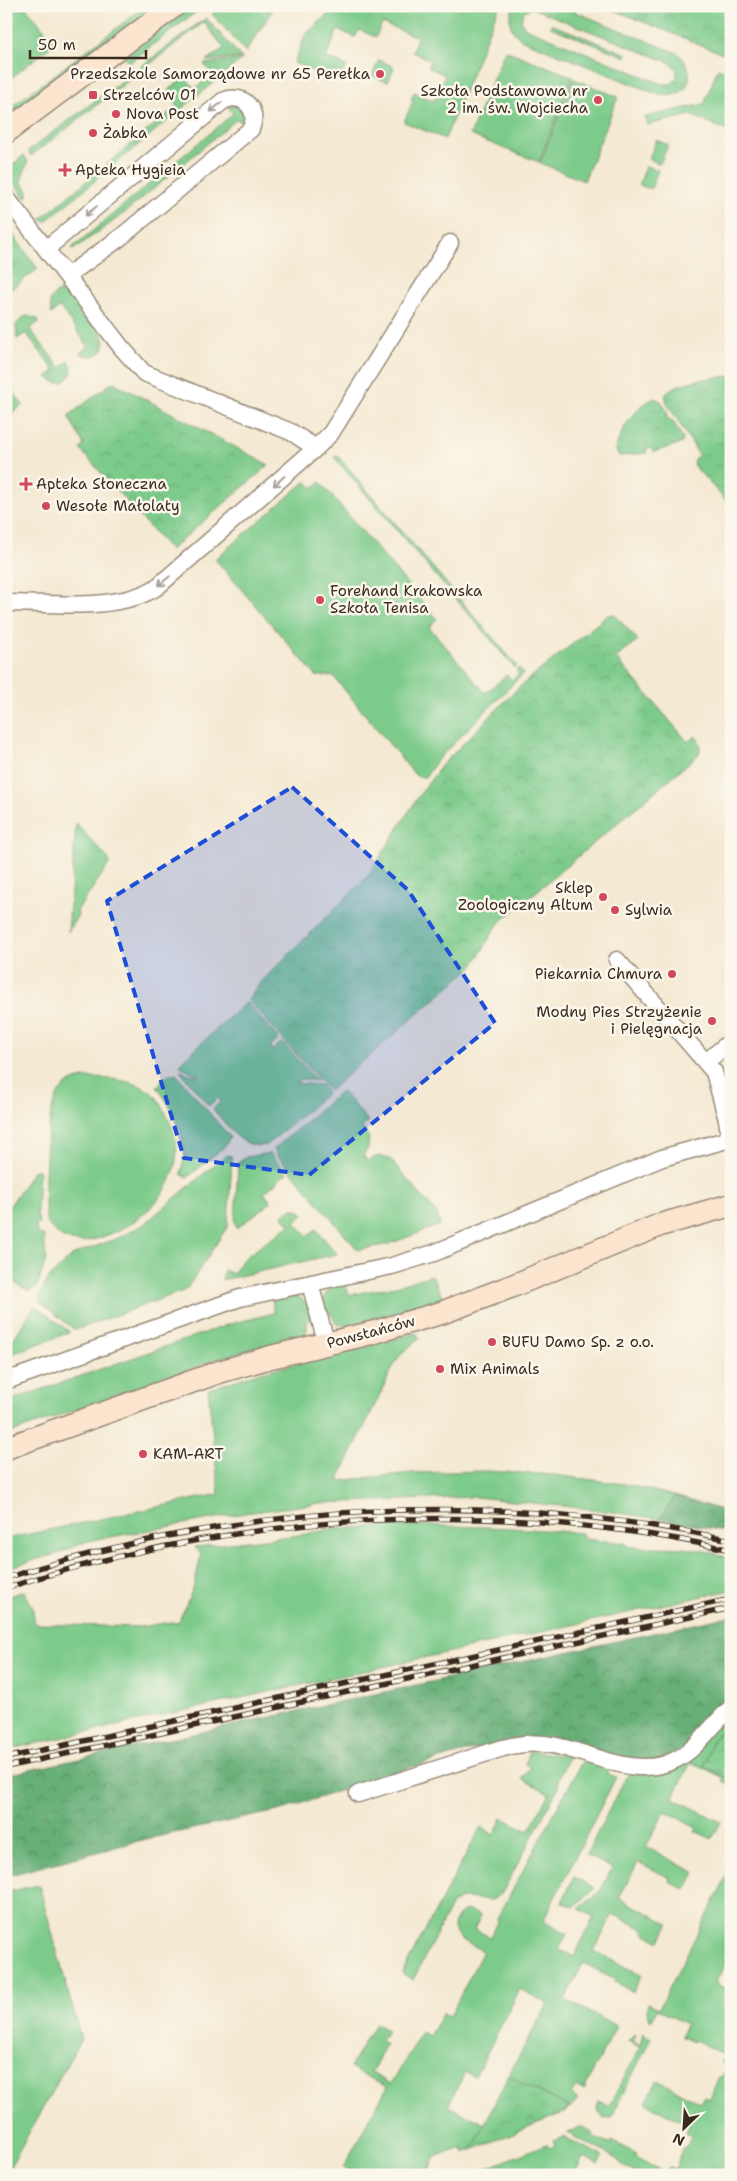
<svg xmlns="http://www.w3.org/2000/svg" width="737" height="2181" viewBox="0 0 737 2181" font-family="'Shantell Sans',sans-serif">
  <defs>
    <pattern id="forest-crowns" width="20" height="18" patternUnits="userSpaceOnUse" patternTransform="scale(1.25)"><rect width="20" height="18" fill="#66af77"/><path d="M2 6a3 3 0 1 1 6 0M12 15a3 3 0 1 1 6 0" fill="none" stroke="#558f61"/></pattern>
    <pattern id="park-crowns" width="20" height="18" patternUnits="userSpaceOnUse" patternTransform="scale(1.25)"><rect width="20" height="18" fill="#7dcb8b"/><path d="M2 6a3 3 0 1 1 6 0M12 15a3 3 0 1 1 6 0" fill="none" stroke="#6dae78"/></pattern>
  </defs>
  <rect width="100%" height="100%" fill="#fbf7ec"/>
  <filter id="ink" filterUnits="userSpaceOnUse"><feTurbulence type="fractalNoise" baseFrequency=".02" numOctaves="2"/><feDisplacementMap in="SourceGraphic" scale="10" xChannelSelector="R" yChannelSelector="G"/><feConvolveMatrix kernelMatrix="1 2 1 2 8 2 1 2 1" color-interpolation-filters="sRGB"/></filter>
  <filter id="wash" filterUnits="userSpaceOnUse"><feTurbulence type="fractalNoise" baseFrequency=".0096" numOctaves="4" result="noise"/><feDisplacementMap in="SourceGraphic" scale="20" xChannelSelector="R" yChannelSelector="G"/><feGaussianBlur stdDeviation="1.12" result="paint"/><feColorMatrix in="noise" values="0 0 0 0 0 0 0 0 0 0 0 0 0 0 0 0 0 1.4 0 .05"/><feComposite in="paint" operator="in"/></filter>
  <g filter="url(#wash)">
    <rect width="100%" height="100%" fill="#f4e9d2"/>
    <path fill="#7dcb8b" stroke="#5c7a54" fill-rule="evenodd" d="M25,6L55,43L6,82V7Z
      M146,6H157L6,120V111Z
      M190,6H204L129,63L124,57Z
      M222,6H275L246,52L212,14Z
      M337,6H499L445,139L404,122L413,101L411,99L414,92L434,101L445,75L428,67L430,60L412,52L417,37L382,23L376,37L359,30L355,37L338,30L326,57L347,66L338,81L294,63L305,35Z
      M514,6H561L677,53C700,71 689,101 659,95L523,40C510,33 506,19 514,6ZM532,8L671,63L677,70V78L671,84H662L528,29L524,27L521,20L524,11Z
      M206,18L241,57L206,61L224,48L204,22L31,156L28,151Z
      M551,24L627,54L626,57L550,27Z
      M505,50L573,77L539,162L470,135Z
      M243,58L45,222L41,219L177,106L169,90L185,77L195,89L212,74L204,64Z
      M379,60L394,67L388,82L372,76Z
      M718,68L731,73V132L690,115L647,125L645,117L704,104Z
      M574,79L618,97L584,181L540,163Z
      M238,105L246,114L245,126L237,119L122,215L73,250L72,248L233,114L227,106Z
      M656,140L668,145L660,164L649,159Z
      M24,155L28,161L21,181L28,191V196L25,198L7,173L8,169Z
      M646,166L658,170L651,189L639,185Z
      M59,292L70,293L104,337C107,354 94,360 80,353L88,346L60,307L51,314L50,301L55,294Z
      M27,316L38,319L39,322L30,329L60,368L69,361C74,369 72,375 66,381L56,383L47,377L55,371L26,333L17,339L16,325L22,318Z
      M337,455L517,666L515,668L334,457Z
      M306,481L313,488L320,482L427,607L437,619L429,627L485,693L507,675L512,680L519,674L516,670L519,668L523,674L439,758L425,777L416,776L333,676H316L215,559Z
      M76,823L109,860V864L77,911L78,915L68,932Z
      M246,1002L279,1039L270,1048L273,1050L282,1042L317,1081L300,1079L296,1083L321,1085L327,1093L267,1145C241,1150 228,1126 213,1109L221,1101L217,1098L209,1106L180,1071L197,1076L198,1075L180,1066L182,1061Z
      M169,1074H176L230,1137L225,1146L187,1178L181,1174L185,1153L181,1133L172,1110L157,1086Z
      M84,1078C106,1078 140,1079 156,1097C161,1102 164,1110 167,1116C195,1169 157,1215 108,1235C97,1239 84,1244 72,1241C62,1239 54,1231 47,1224C42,1202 46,1121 55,1100C60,1087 71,1080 84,1078Z
      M342,1091L368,1121L362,1127L369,1138L368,1148L363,1155L368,1161L378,1156L390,1159L438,1215L440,1225L389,1244L358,1250L277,1155L274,1149Z
      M270,1153L287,1173L264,1193L271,1202L237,1228L235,1222L238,1163L246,1157Z
      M226,1155L231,1156L232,1158L228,1226L186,1290L75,1330L39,1301L40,1294L49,1278L72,1256L80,1252L116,1239L143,1225Z
      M37,1169L39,1172L37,1213L39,1223L36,1226L38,1234L44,1236L46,1259L37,1287L29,1291L6,1278V1212L33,1171Z
      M292,1209L299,1210L304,1214L295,1222L307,1236L316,1229L337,1254L222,1280L224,1270L233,1274L243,1259L290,1225L282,1215Z
      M432,1275L443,1299L347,1326L336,1324L331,1313L326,1315L323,1299C328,1288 334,1286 345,1283L349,1295L396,1286Z
      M288,1296L300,1297L307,1304L312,1319L307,1321V1331L304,1335L223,1357L6,1435V1402L230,1324L274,1313L272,1299Z
      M36,1306L70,1332L6,1356V1351L33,1308Z
      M416,1333L420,1338L402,1353L395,1363L338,1481L411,1473L487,1471L554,1475L624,1484L675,1496L660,1519L591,1509L475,1497L321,1503L245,1513L88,1541L60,1553L6,1568V1539L219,1494L208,1389L261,1372L359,1349Z
      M381,1526C449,1525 515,1527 582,1533L584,1539L624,1543L631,1547C664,1548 700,1544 731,1560V1590L6,1750V1597L24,1591L32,1605L35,1624L139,1627L171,1622L178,1623L194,1586L201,1555L195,1547L300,1535L327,1530Z
      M731,1719V1723L713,1739L704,1766L731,1780V1785L723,1781L724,1778L691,1762L673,1798L721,1822L712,1839L695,1831L697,1827L665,1811L646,1847L695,1872L686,1890L669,1881L670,1878L638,1862L619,1898L669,1924L660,1941L644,1933L645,1930L613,1914L594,1951L642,1975L633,1992L615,1982L616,1979L583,1963L565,2000L616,2026L584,2090L576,2087L571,2095L578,2099L567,2111L569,2107L508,2076L548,2004L520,1989L475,2076L465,2072L448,2106L485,2124L472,2150L464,2153L461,2147L435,2157L426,2175H355L343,2168L387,2087L350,2068L375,2023L387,2030L381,2041L386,2044L371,2073L391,2084L422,2032L429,2036L443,2013L450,2016L483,1951C473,1945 449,1938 455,1921C457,1916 461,1912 466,1910L480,1915L481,1916L474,1929L490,1937L498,1920L497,1919L583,1760L610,1767L607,1774L616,1777L543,1921L567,1934L559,1949L574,1957L594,1917L579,1909L601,1890L612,1868L586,1855L626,1777L631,1772Z
      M530,1751L569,1756L558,1780V1788L502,1893L492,1900L463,1898L452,1904L413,1980L402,1973L481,1827L494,1835L502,1818L529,1831L549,1793L522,1779L530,1767L525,1764Z
      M731,1868V1953L715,1983L731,1992V2175H639L626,2168L614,2157L567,2133L581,2126L592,2132L593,2137L611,2145V2141L637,2154L635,2157L665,2173L669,2167L675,2169L684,2147H686L692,2136L686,2132L689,2125L646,2103L657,2080L701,2103L705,2096L710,2099L719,2076L722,2077L727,2066L721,2062L724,2055L695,2040L693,2042L681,2036L686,2024L657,2009L651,2021L647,2012L648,2003L659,2008Z
      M574,1877L595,1888L574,1907L562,1902Z
      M39,1885L81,2039L6,2174V1920L10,1913L11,1891Z
      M643,2033L651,2038L611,2118L604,2119L597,2110L598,2101L609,2106L640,2047L628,2041L636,2034L633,2041L640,2045Z
      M564,2137L603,2156L598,2164L583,2157L574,2175H470L547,2144L549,2148L555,2146L553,2141Z"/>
    <path fill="url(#forest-crowns)" stroke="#506c4a" d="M675,1496L731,1513V1532L660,1519Z
      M731,1616V1702L683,1747L655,1761L494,1744L412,1767L282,1810L146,1839L6,1876V1775Z"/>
    <path fill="url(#park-crowns)" stroke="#5c7a54" d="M604,6H731V57Z
      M6,225L38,269L6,293Z
      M731,376V505H730L693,465L694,459L699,455L667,403L665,395C674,380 714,378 731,376Z
      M6,382L23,405L6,417Z
      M113,382L269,465L170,550L80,449L84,445L68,416Z
      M654,398L661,401L668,413L665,417L673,421L683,439L682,443L654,452L650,448L647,449L646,453L619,456L615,449C622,429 634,408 654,398Z
      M614,614L638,640L616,658L688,742L695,736C701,742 702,748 698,755L498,924L473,966L329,1091L248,1000L260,983L368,876L420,794L442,765L518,688L608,615Z
      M731,1723V1780L704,1766L713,1739Z
      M508,2076L569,2107L567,2111L472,2150Z"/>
  </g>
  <g filter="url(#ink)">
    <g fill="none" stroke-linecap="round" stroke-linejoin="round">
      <defs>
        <path id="street" d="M6,197L121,347L144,373L291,432L316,448
          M46,249L223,101C242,92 260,109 251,129L121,237L67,276
          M6,603C52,603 118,612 157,587L316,448L331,433L450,243
          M706,1062L731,1041
          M310,1284L327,1345
          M6,1381L240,1298L392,1266L434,1253L662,1158L730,1139L727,1120L714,1072L617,960
          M358,1794L503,1748C519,1744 536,1742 552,1745C591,1752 636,1780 675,1760C698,1749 711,1725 731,1708"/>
        <path id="secondary" d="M6,132L174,6
          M6,1448L219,1372L271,1357L371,1333L441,1313L510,1287L660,1225L731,1205"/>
      </defs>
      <use href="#street" stroke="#988a78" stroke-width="19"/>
      <use href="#secondary" stroke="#988a78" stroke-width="25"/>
      <use href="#street" stroke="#fff" stroke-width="16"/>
      <use href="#secondary" stroke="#fbe5cf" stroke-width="22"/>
      <defs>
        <path id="rail" d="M6,1578C242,1502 489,1489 731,1540
          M6,1588C239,1513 492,1496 731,1550
          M6,1758L731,1599
          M6,1767L731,1608"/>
      </defs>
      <use href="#rail" stroke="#3b2a1e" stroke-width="5.5"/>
      <use href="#rail" stroke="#fbf7ec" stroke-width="4" stroke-dasharray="11" stroke-linecap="butt"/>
    </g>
    <defs><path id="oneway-shaft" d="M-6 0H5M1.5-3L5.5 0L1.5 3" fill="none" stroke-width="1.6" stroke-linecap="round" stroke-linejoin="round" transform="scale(1.25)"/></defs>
    <g stroke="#a79f9a">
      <use href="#oneway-shaft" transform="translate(216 107) rotate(140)"/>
      <use href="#oneway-shaft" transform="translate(91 211) rotate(140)"/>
      <use href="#oneway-shaft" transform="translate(279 481) rotate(138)"/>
      <use href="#oneway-shaft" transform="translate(164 581) rotate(140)"/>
    </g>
  </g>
  <path fill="#1d4ed8" fill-opacity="0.2" stroke="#1d4ed8" stroke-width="4" stroke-dasharray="10 6" stroke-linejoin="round" d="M292,787L408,890L495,1023L309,1175L184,1158L107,901Z"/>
  <g fill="#d1495b" stroke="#fbf7ec" stroke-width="2">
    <circle cx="380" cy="74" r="5"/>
    <rect x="88" y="90" width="10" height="10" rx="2.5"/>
    <circle cx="598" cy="100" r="5"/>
    <circle cx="116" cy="114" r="5"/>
    <circle cx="93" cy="133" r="5"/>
    <path d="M62.5 162.5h5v5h5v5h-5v5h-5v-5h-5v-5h5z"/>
    <path d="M23.5 476.5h5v5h5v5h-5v5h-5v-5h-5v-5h5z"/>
    <circle cx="46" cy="506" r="5"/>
    <circle cx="320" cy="600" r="5"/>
    <circle cx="603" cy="897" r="5"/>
    <circle cx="615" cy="910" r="5"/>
    <circle cx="672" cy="974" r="5"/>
    <circle cx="712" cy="1021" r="5"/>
    <circle cx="492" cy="1342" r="5"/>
    <circle cx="440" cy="1369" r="5"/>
    <circle cx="143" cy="1454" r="5"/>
  </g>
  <g text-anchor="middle" stroke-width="5" stroke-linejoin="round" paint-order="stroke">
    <g font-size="15" fill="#3b2a1e" stroke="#fbf7ec" text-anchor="start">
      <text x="370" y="79" text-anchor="end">Przedszkole Samorządowe nr 65 Perełka</text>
      <text x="588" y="96" text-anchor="end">Szkoła Podstawowa nr<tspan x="588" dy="17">2 im. św. Wojciecha</tspan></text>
      <text x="103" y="100">Strzelców 01</text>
      <text x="126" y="119">Nova Post</text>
      <text x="103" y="138">Żabka</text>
      <text x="75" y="175">Apteka Hygieia</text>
      <text x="36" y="489">Apteka Słoneczna</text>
      <text x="56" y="511">Wesołe Małolaty</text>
      <text x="330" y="596">Forehand Krakowska<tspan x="330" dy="17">Szkoła Tenisa</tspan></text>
      <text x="593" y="893" text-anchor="end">Sklep<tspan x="593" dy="17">Zoologiczny Altum</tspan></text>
      <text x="625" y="915">Sylwia</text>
      <text x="662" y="979" text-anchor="end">Piekarnia Chmura</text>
      <text x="702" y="1017" text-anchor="end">Modny Pies Strzyżenie<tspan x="702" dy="17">i Pielęgnacja</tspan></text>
      <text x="502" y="1347">BUFU Damo Sp. z o.o.</text>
      <text x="450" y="1374">Mix Animals</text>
      <text x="153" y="1459">KAM-ART</text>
    </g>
    <g font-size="15" fill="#3b2a1e" stroke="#fbf7ec">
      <text transform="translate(371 1332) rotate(-15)" y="5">Powstańców</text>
    </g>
  </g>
  <rect width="737" height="2181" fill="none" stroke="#fbf7ec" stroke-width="25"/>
  <g transform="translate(684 2128) rotate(205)" stroke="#fbf7ec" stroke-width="4" paint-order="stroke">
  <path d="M0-4L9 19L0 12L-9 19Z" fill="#3b2a1e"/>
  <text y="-8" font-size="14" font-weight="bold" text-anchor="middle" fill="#3b2a1e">N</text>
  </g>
  <path d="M30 50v8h116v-8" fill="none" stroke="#3b2a1e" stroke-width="2.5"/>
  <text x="38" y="50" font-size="15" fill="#3b2a1e" stroke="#fbf7ec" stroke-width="4" paint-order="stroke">50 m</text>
</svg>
